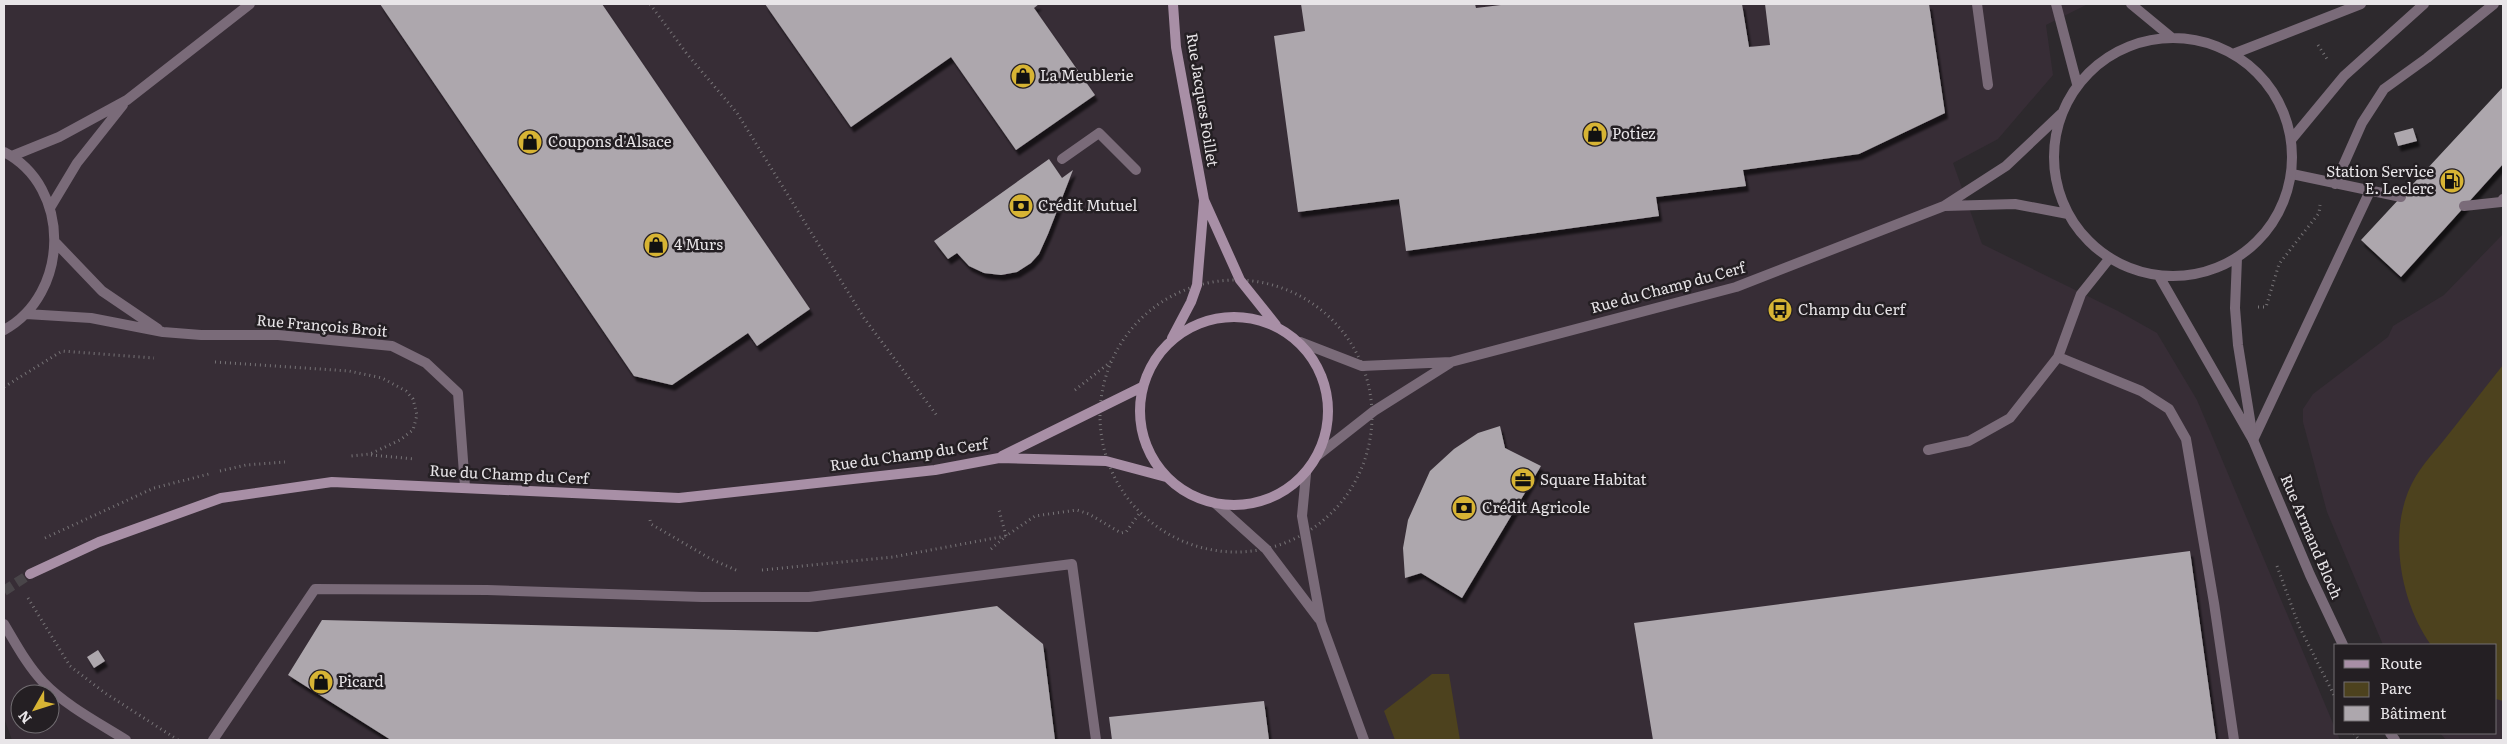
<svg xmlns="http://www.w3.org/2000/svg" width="2507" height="744" viewBox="0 0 2507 744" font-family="Literata,serif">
  <defs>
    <filter id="shadow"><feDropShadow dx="3" dy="5.5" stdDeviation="1" flood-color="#0009"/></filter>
  </defs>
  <rect width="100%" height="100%" fill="#2d292d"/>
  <path fill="#372d36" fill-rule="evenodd" d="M4,4H2088L2046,25L2053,75L1998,139L1953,163L1982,244L2118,311L2157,333L2197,400L2340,740H12L4,718ZM20,694H50V724H20Z
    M2503,234V740H2446L2440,733H2496V645H2383L2327,512L2303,422V409L2313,394L2388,337L2393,326L2444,295Z"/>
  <path fill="#4d421e" d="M2503,365V701L2496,699V645H2431C2399,600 2386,525 2416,476C2424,463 2435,451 2444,440C2464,415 2483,390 2503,365Z
    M1432,674H1449L1460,740H1395L1384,711Z"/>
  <path fill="#ada7ad" filter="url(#shadow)" d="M380,4H602L810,309L757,346L748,333L672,385L634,376Z
    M765,4H1039L1034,8L1095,95L1016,150L951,57L851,127Z
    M1301,4H1475L1476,8L1509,4H1742L1749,47L1770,45L1765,4H1929L1945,113L1859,154L1743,170L1746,186L1656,197L1659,216L1406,251L1399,199L1298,212L1274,36L1305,31Z
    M2503,87V164L2401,277L2361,240Z
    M2413,128L2417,141L2398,146L2394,133Z
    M1049,159L1062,178L1073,170L1048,234L1039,254L1031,263L1017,272L1001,275L984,273L969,266L957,253L948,259L934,241Z
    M1500,426L1505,448L1541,466L1462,598L1421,573L1405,578L1403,548L1408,520L1430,471L1454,449L1478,433Z
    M2190,551L2216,740H1653L1634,623Z
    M997,606L1043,644L1055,740H391L288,675L322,620L817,632Z
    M98,650L105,661L94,668L87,657Z
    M1264,701L1269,740H1112L1109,717Z"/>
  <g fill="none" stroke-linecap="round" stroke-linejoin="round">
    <path stroke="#494549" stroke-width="10" stroke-dasharray="10 5" stroke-linecap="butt" d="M4,591L30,574"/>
    <path stroke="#777477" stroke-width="3" stroke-dasharray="1 4" stroke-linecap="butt" d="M650,4L687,54L737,113L864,318L938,417
      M2318,45L2327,59
      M1100 416a136 136 0 1 1 272 0a136 136 0 1 1-272 0Z
      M2258,307H2266L2279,264L2319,213L2320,205
      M215,362L349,371L382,378L406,391L413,399L417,415L413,430L400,440L370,454L351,456
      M4,387L62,351L154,358
      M1075,390L1113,360
      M371,455L415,459
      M220,471L246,465L285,462
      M650,520L651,524L711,559L738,571
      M45,538L154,488L209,474
      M991,549L1006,536L999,510
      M2277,566L2299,626L2336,699
      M762,570L893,557L1006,536L1035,516L1077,510L1089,514L1121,533L1126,532L1139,514
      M28,598L70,666L105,693L178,740
      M2354,733L2359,740"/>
    <path stroke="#7a6b79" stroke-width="10" d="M1977,4L1988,85
      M1062,159L1099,133L1136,170
      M2292,174L2401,197
      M2335,184L2362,123L2384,89L2427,58L2494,4
      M2464,206L2501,202L2503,199
      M2058,357L2081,294L2109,259
      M2253,440L2370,191
      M1928,450L1969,441L2010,418L2058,357L2141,391L2169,409L2186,439L2214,603L2234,740
      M213,740L315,589L487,590L702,597H809L1072,564L1096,740"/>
    <path stroke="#7a6b79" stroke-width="10" d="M2056,4L2077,84
      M2131,4L2171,37
      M2054 157a119 119 0 1 1 238 0a119 119 0 1 1-238 0Z
      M2233,54L2361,4
      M2291,140L2344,76L2424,4
      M4,152C72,187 70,294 4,330
      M12,156L59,137L127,100L250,4
      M1945,206L2015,204L2068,214
      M50,208L77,163L123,105
      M56,243L102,291L158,329
      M2237,258L2235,308L2238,345L2252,432
      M2159,276L2253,440L2310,575L2343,645
      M26,314L91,318L163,332L201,335H278L392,346L426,363L458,393L465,487
      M1300,342L1362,366L1451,362L1736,287L1944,206L2006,166L2061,114
      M1318,455L1374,411L1450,363
      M4,624C16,644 27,665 43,682C66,706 99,723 126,740
      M2390,733L2395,740"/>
    <path stroke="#7a6b79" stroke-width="10" d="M1306,474L1302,516L1321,622L1364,740
      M1216,504L1266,549L1319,619"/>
    <path stroke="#a88fa6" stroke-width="10" d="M1173,4L1176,47L1204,200L1240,280L1276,325
      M1140 411a94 94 0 1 1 188 0a94 94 0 1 1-188 0Z
      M1172,338L1191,302L1197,285L1204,201
      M1002,456L1142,387
      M30,574L99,542L221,498L332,482L679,498L935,470L999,458L1106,461L1166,477"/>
  </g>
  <defs>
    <symbol id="shop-disc" viewBox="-11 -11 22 22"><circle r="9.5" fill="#d7b434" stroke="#241f23"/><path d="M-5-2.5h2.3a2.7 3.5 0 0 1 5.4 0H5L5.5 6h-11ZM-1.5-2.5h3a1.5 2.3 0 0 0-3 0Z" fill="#111"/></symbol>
    <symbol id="fuel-disc" viewBox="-11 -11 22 22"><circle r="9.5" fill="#d7b434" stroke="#241f23"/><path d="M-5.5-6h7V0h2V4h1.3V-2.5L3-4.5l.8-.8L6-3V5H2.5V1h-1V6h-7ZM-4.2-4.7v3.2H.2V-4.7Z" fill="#111"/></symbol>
    <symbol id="bank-disc" viewBox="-11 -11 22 22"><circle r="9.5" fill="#d7b434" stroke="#241f23"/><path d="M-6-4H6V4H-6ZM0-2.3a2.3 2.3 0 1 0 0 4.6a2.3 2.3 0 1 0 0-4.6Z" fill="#111"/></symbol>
    <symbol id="bus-disc" viewBox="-11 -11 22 22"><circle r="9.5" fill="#d7b434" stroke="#241f23"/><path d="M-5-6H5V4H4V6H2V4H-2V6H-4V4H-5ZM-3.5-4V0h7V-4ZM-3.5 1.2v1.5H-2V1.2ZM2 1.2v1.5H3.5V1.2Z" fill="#111"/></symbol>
    <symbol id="office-disc" viewBox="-11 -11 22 22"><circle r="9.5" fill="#d7b434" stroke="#241f23"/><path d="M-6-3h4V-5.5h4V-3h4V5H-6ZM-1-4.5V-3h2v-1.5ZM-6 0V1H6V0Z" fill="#111"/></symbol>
  </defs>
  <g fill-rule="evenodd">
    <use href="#shop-disc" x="1009" y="62" width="28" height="28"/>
    <use href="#shop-disc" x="1581" y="120" width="28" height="28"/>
    <use href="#shop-disc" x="516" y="128" width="28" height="28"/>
    <use href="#fuel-disc" x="2438" y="167" width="28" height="28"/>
    <use href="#bank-disc" x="1007" y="192" width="28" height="28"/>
    <use href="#shop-disc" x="642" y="231" width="28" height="28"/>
    <use href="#bus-disc" x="1766" y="296" width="28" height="28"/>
    <use href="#office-disc" x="1509" y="466" width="28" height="28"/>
    <use href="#bank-disc" x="1450" y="494" width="28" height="28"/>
    <use href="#shop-disc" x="307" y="668" width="28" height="28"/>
  </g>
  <g text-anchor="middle" stroke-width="5" stroke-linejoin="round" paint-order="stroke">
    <g font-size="15" fill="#e8e5e8" stroke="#241f23" text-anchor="start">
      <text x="1040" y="81">La Meublerie</text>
      <text x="1612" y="139">Potiez</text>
      <text x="548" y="147">Coupons d'Alsace</text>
      <text x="2434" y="177" text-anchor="end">Station Service<tspan x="2434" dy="17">E. Leclerc</tspan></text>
      <text x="1038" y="211">Crédit Mutuel</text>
      <text x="674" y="250">4 Murs</text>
      <text x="1798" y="315">Champ du Cerf</text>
      <text x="1540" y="485">Square Habitat</text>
      <text x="1482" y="513">Crédit Agricole</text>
      <text x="338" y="687">Picard</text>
    </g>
    <g font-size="15" fill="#e8e5e8" stroke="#241f23">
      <text transform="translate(1202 100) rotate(81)" y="5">Rue Jacques Foillet</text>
      <text transform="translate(1668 288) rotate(-15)" y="5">Rue du Champ du Cerf</text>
      <text transform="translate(322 326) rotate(5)" y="5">Rue François Broit</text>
      <text transform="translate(909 455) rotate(-8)" y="5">Rue du Champ du Cerf</text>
      <text transform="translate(509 475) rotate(3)" y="5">Rue du Champ du Cerf</text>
      <text transform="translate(2311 537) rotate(67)" y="5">Rue Armand Bloch</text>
    </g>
  </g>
  <rect width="2507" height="744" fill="none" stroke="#e8e5e8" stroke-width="10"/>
  <rect x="2334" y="644" width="162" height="90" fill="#241f23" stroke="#726e72"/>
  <rect x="2344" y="660" width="25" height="8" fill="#a88fa6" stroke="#726e72"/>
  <text x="2380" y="669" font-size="15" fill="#e8e5e8">Route</text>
  <rect x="2344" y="682" width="25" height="15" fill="#4d421e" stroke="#726e72"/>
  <text x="2380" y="694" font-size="15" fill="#e8e5e8">Parc</text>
  <rect x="2344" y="706" width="25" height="15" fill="#ada7ad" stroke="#726e72"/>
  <text x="2380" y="719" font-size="15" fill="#e8e5e8">Bâtiment</text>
  <g transform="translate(35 709) rotate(231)"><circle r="24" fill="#241f23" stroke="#726e72"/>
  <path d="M0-4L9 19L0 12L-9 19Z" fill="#d7b434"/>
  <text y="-8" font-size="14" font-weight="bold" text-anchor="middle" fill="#e8e5e8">N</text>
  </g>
</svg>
